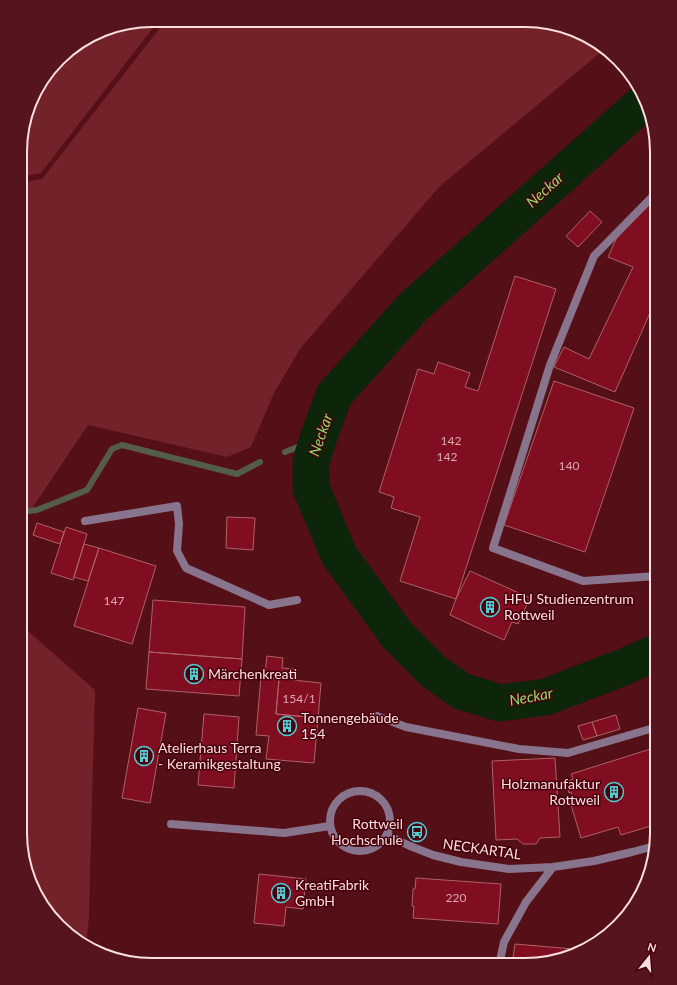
<svg xmlns="http://www.w3.org/2000/svg" width="677" height="985" viewBox="0 0 677 985" font-family="Lato,sans-serif">
  <rect width="100%" height="100%" fill="#540f17"/>
  <path fill="#722228" d="M152,20H159L41,173L21,177V134L38,86L65,53L109,27Z
    M166,20L543,21L606,48L439,187L300,349L274,393L251,447L227,457L88,425L21,525V183L42,179Z
    M20,624L95,690L89,916L86,946L78,943L33,891L20,833Z"/>
  <g fill="none" stroke-linecap="round" stroke-linejoin="round">
    <path stroke="#545d48" stroke-width="6" d="M285,452L318,439
      M21,512L37,510L87,490L112,449L122,445L237,474L260,462"/>
    <path stroke="#0d2508" stroke-width="37" d="M645,101L413,307L334,395L318,439L311,462V488L339,555L397,635L434,672L461,691L500,703L546,697L626,666L657,652"/>
  </g>
  <path fill="#800d20" stroke="#af6263" d="M657,197V297L615,392L554,367L564,347L589,359L633,267L608,257L617,237Z
    M590,211L602,222L578,247L566,236Z
    M515,276L556,289L456,599L400,581L420,517L391,508L394,497L379,492L418,369L434,374L438,362L470,373L465,387L478,391Z
    M554,381L634,408L585,552L504,525Z
    M657,427V442L652,440Z
    M227,517L255,518L253,550L226,548Z
    M37,523L64,532L60,544L33,535Z
    M66,527L87,534L73,580L51,573Z
    M84,544L99,548L88,581L74,577Z
    M99,548L156,566L132,644L74,626Z
    M470,571L530,598L518,624L512,622L504,640L450,615L456,599Z
    M153,600L245,607L242,659L149,652Z
    M149,652L242,659L239,696L146,689Z
    M267,656L283,658L282,668L294,669L293,680L321,683L318,718L276,714L279,679L280,678H285L286,675L265,673Z
    M261,677L279,679L276,714L318,718L314,763L266,759L269,736L256,735Z
    M138,708L166,713L150,803L122,798Z
    M204,714L239,717L234,788L198,785Z
    M616,715L620,729L597,736L592,722Z
    M592,722L597,736L583,740L578,726Z
    M657,747V824L621,835L618,827L581,838L571,805L575,804L571,792L569,793L566,782L573,779L571,774Z
    M555,758L560,837L540,838L536,844H523L517,839L496,840L492,761Z
    M259,874L306,879L303,909L286,907L284,926L254,923Z
    M416,878L501,884L498,924L413,918L414,906H412L413,889H415Z
    M515,944L585,950L583,952L526,965H512Z"/>
  <g fill="none" stroke-linecap="round" stroke-linejoin="round">
    <path stroke="#89748d" stroke-width="8" d="M85,521L177,506L179,524L177,551L186,568L269,605L297,600
      M657,576L583,581L493,548L550,365L594,256L657,192
      M377,716L406,727L519,749L568,753L657,727"/>
    <path stroke="#89748d" stroke-width="8" d="M654,697L657,708
      M330 821a30 30 0 1 1 60 0a30 30 0 1 1-60 0Z
      M171,824L284,833L330,826
      M387,835L410,846L433,855L461,862L509,869L553,867L594,861L632,852L655,846
      M499,965L504,942L526,902L553,867"/>
  </g>
  <defs>
    <symbol id="building-ring" viewBox="-11 -11 22 22"><circle r="9.5" fill="#48020d" stroke="#51ccd3" stroke-width="1.5"/><path d="M-4-6H4V6H1V3H-1V6H-4ZM-2.5-4.3h1.7v1.8h-1.7ZM.8-4.3h1.7v1.8H.8ZM-2.5-1h1.7V.8h-1.7ZM.8-1h1.7V.8H.8Z" fill="#51ccd3"/></symbol>
    <symbol id="bus-ring" viewBox="-11 -11 22 22"><circle r="9.5" fill="#48020d" stroke="#51ccd3" stroke-width="1.5"/><path d="M-5-6H5V4H4V6H2V4H-2V6H-4V4H-5ZM-3.5-4V0h7V-4ZM-3.5 1.2v1.5H-2V1.2ZM2 1.2v1.5H3.5V1.2Z" fill="#51ccd3"/></symbol>
  </defs>
  <g fill-rule="evenodd">
    <use href="#building-ring" x="479" y="596" width="22" height="22"/>
    <use href="#building-ring" x="183" y="663" width="22" height="22"/>
    <use href="#building-ring" x="276" y="715" width="22" height="22"/>
    <use href="#building-ring" x="133" y="745" width="22" height="22"/>
    <use href="#building-ring" x="603" y="781" width="22" height="22"/>
    <use href="#bus-ring" x="406" y="821" width="22" height="22"/>
    <use href="#building-ring" x="270" y="882" width="22" height="22"/>
  </g>
  <g text-anchor="middle" stroke-width="3" stroke-linejoin="round" paint-order="stroke">
    <g font-size="12" fill="#dcaaae">
      <text x="451" y="445">142</text>
      <text x="447" y="461">142</text>
      <text x="569" y="470">140</text>
      <text x="114" y="605">147</text>
      <text x="299" y="703">154/1</text>
      <text x="456" y="902">220</text>
    </g>
    <g font-size="14" fill="#fadfde" stroke="#48020d" text-anchor="start">
      <text x="504" y="604">HFU Studienzentrum<tspan x="504" dy="16">Rottweil</tspan></text>
      <text x="208" y="679">Märchenkreati</text>
      <text x="301" y="723">Tonnengebäude<tspan x="301" dy="16">154</tspan></text>
      <text x="158" y="753">Atelierhaus Terra<tspan x="158" dy="16">- Keramikgestaltung</tspan></text>
      <text x="600" y="789" text-anchor="end">Holzmanufaktur<tspan x="600" dy="16">Rottweil</tspan></text>
      <text x="403" y="829" text-anchor="end">Rottweil<tspan x="403" dy="16">Hochschule</tspan></text>
      <text x="295" y="890">KreatiFabrik<tspan x="295" dy="16">GmbH</tspan></text>
    </g>
    <g font-size="14" fill="#fadfde" stroke="#48020d">
      <text transform="translate(482 849) rotate(8)" y="5">NECKARTAL</text>
    </g>
    <g font-size="15" font-style="italic" fill="#82e06e" stroke="#48020d">
      <text transform="translate(545 190) rotate(-42)" y="5">Neckar</text>
      <text transform="translate(321 435) rotate(-71)" y="5">Neckar</text>
      <text transform="translate(531 697) rotate(-11)" y="5">Neckar</text>
    </g>
  </g>
  <path d="M0 0H677V985H0ZM152 27H525A125 125 0 0 1 650 152V833A125 125 0 0 1 525 958H152A125 125 0 0 1 27 833V152A125 125 0 0 1 152 27Z" fill="#56141e" fill-rule="evenodd"/>
  <path fill="none" stroke="#fadfde" stroke-width="2" d="M152 27H525A125 125 0 0 1 650 152V833A125 125 0 0 1 525 958H152A125 125 0 0 1 27 833V152A125 125 0 0 1 152 27Z"/>
  <g transform="translate(649 957) rotate(17)" stroke="#48020d" stroke-width="3" paint-order="stroke">
  <path d="M0-3L7 15L0 10L-7 15Z" fill="#fadfde"/>
  <text y="-6" font-size="11" font-weight="bold" text-anchor="middle" fill="#fadfde">N</text>
  </g>
</svg>
